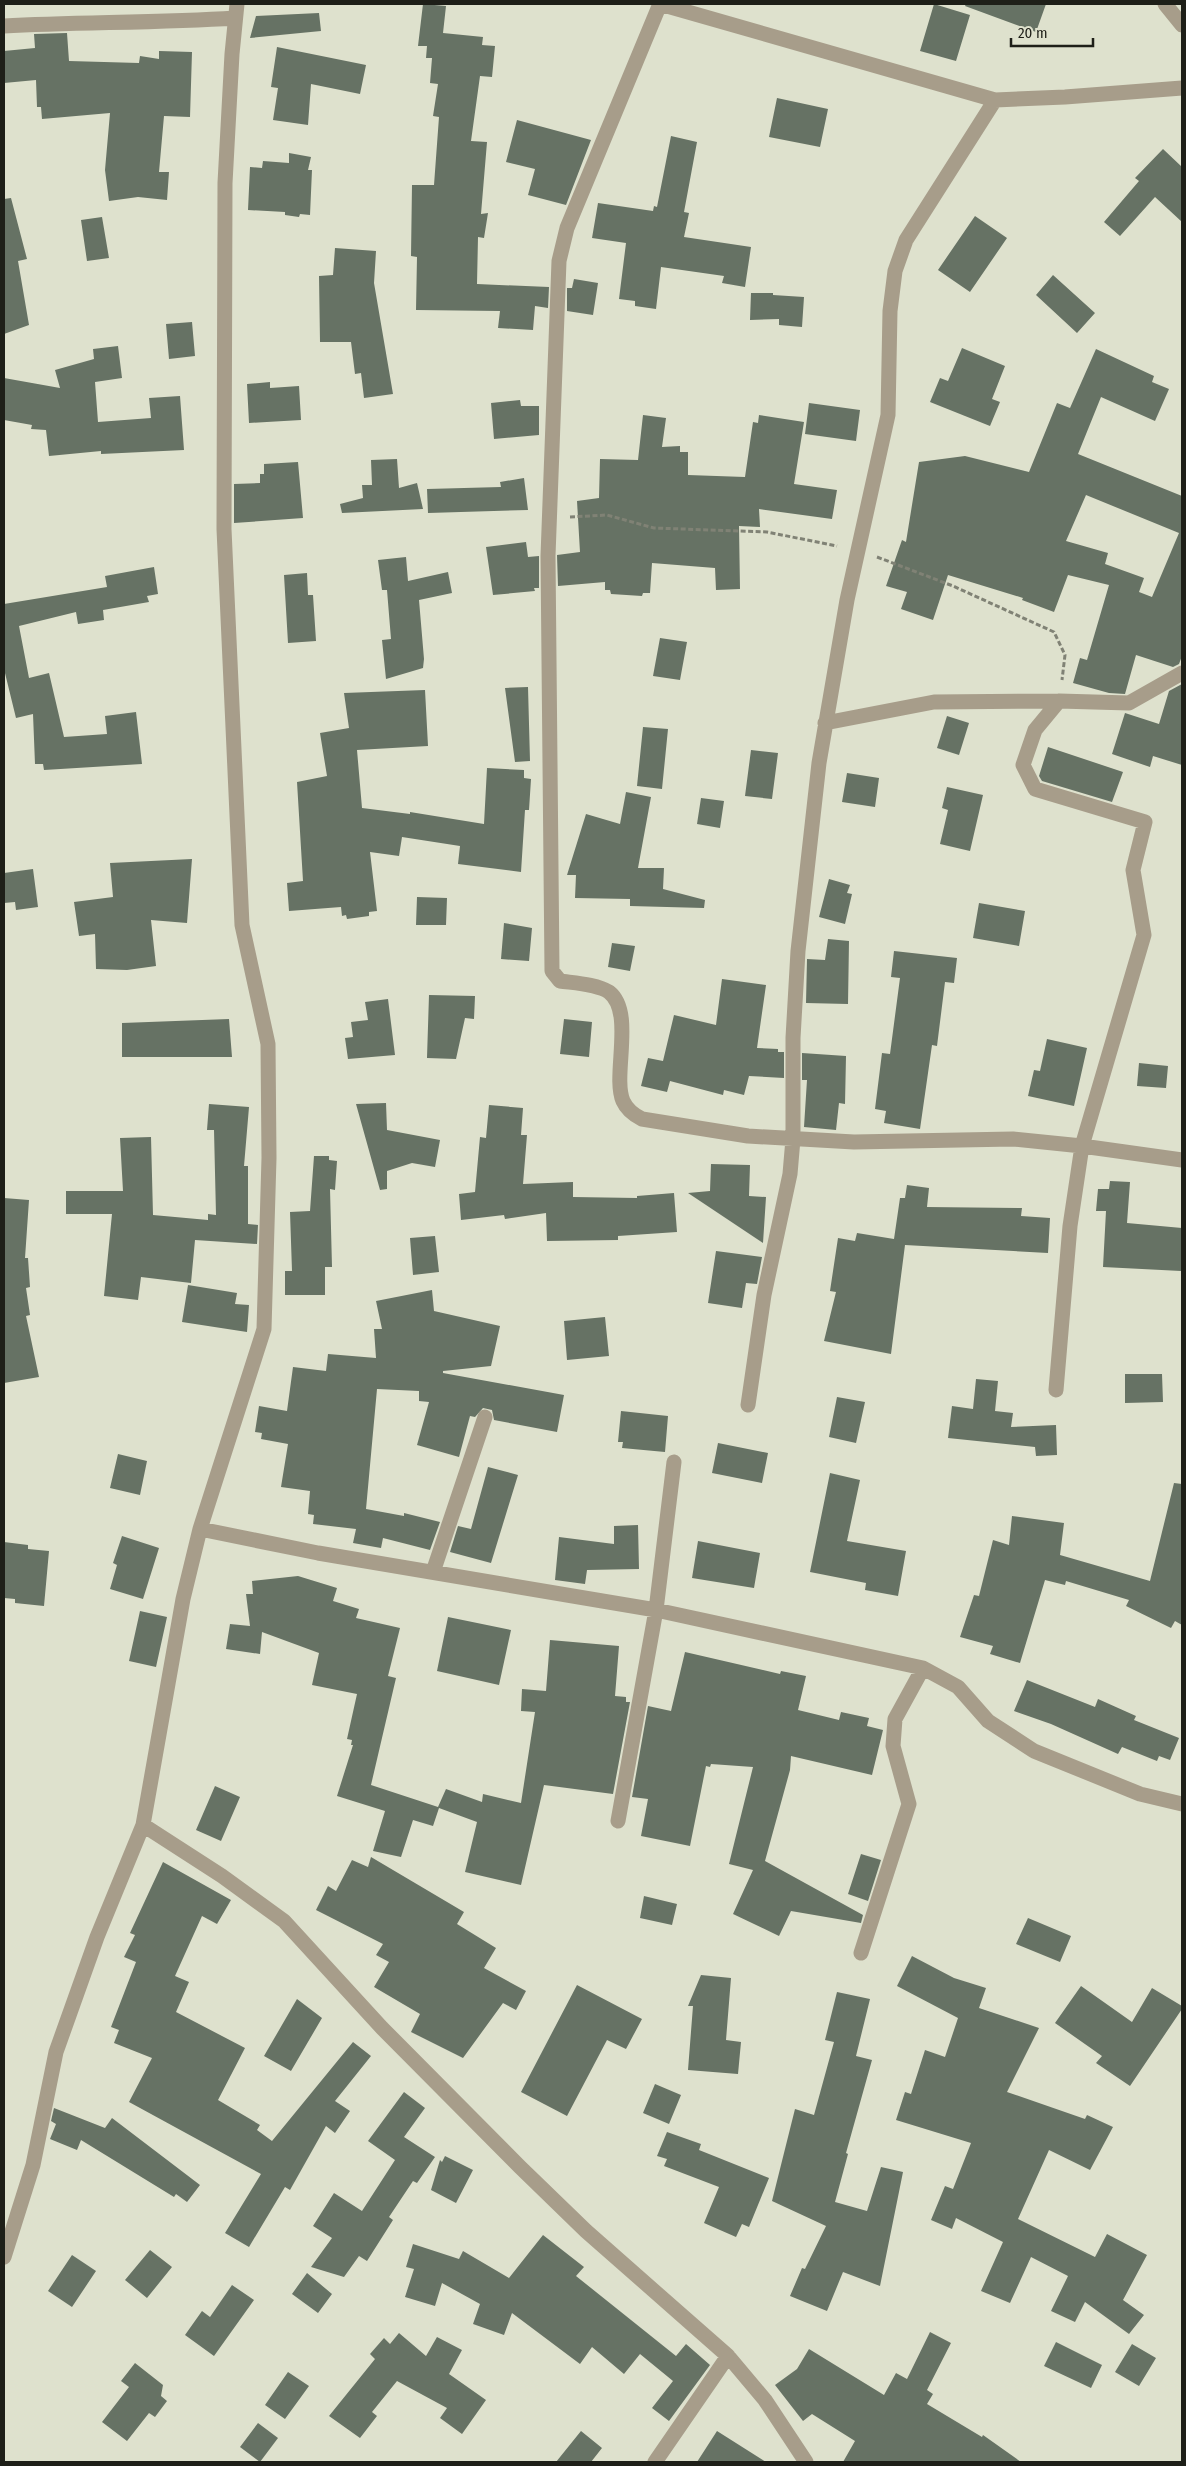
<svg xmlns="http://www.w3.org/2000/svg" width="1186" height="2466" viewBox="0 0 1186 2466" font-family="'Fira Sans Condensed',sans-serif">
  <rect width="100%" height="100%" fill="#dee1cd"/>
  <path fill="#667264" fill-rule="evenodd" d="M423,4L446,6L443,33L483,37L482,45L495,46L492,77L480,76L471,141L487,142L481,214L488,213L484,238L478,237L477,284L549,287L548,308L535,306L533,330L498,328L500,311L416,310L417,257L411,256L412,185H434L439,117L433,116L438,84L430,83L432,58H426L427,46H418Z
    M934,4L970,15L956,61L920,51Z
    M966,4H1046L1036,32L965,6Z
    M319,13L321,31L250,38L256,16Z
    M67,33L69,61L139,63L140,56L159,59V51L192,52L190,117L164,116L159,172H169L167,200L138,197L109,201L105,170L110,113L42,119L41,107H37L36,80L4,83V51L35,48L34,34Z
    M277,47L366,65L360,94L311,84L308,125L273,120L278,88L271,87Z
    M777,98L828,109L820,147L769,137Z
    M517,120L591,140L566,205L528,195L535,169L506,162Z
    M671,136L697,142L684,212L689,213L684,237L751,247L745,287L722,283L724,276L661,267L656,309L635,306V301L619,299L626,243L592,238L598,203L653,211L654,206L657,207Z
    M1163,149L1182,167V222L1155,197L1120,236L1104,222L1139,181L1135,178Z
    M289,153L311,157L308,170H312L310,215L300,214L299,217L285,215V212L248,210L250,167L262,168L263,161L289,163Z
    M11,198L27,259L18,261L29,325L4,334V199Z
    M975,216L1007,238L970,292L938,270Z
    M102,217L109,258L87,261L81,220Z
    M335,248L376,251L374,283L393,394L364,398L361,373L355,374L351,342H320L319,276L333,275Z
    M1053,275L1095,313L1077,333L1036,295Z
    M574,279L598,283L593,315L567,311V288H572Z
    M751,293H773V295L804,297L802,327L779,325V319L750,320Z
    M192,322L195,356L169,359L166,324Z
    M118,346L122,378L95,382L98,422L151,418L149,398L180,396L184,450L101,454V451L49,456L46,430L31,429L32,425L4,420V378L60,388L55,370L94,359L93,349Z
    M962,348L1005,366L992,399L1000,402L990,426L930,402L940,378L948,381Z
    M1096,349L1154,376L1152,382L1169,389L1155,421L1101,397L1078,454L1182,496V656L1179,664L1173,667L1136,655L1125,694L1109,693L1073,683L1080,658L1087,660L1109,585L1068,575L1054,612L1022,600L1023,598L948,575L933,620L901,609L907,592L886,586L902,540L906,542L919,462L965,456L1029,472L1057,403L1070,408ZM1086,495L1179,533L1152,597L1139,592L1144,578L1105,564L1108,553L1066,541Z
    M270,382V388L299,386L301,420L249,423L247,384Z
    M520,400L521,406H539V435L494,439L491,403Z
    M809,403L860,410L856,441L805,434Z
    M643,415L666,418L662,447L680,446V452H688V475L745,477L753,422L758,423L759,415L804,422L794,484L837,490L832,519L759,509L760,527L739,526L740,589L716,590L715,568L652,563L650,593H643L642,596L611,594L610,590H605V582L558,586L557,555L580,552L577,501L599,498L600,459L638,460Z
    M397,459L399,488L417,483L423,509L342,513L340,504L363,498L362,485H372L371,460Z
    M298,462L303,518L234,523V484L260,483V474H264V464Z
    M524,478L528,510L428,513L427,489L501,487L500,482Z
    M526,542L528,557L539,556V588H534L535,591L493,595L486,547Z
    M406,557L408,581L448,572L452,593L419,600L424,659L423,668L386,679L382,640L391,639L387,590H382L378,560Z
    M154,567L158,594L147,596L149,602L103,610L104,620L78,624L76,612L19,626L29,678L49,673L64,737L107,734L105,716L136,712L142,764L44,770L43,764H35L33,714L16,718L4,669V604L107,587L105,576Z
    M307,573L308,595H313L316,641L288,643L284,575Z
    M660,638L687,642L680,680L653,676Z
    M1182,684V765L1153,756L1150,767L1112,754L1125,713L1159,724L1169,691Z
    M528,687L530,761L515,762L505,688Z
    M425,690L428,746L357,750L362,808L410,814V812L484,824L487,768L524,770V778L531,779L529,810H525L521,872L458,864L460,846L402,837L399,856L370,852L377,911L369,912V916L347,919L346,915L342,916L341,907L289,911L287,883L303,881L297,782L327,776L320,733L349,728L344,693Z
    M947,716L969,723L959,755L937,748Z
    M643,727L668,729L662,789L637,786Z
    M1048,747L1123,772L1112,802L1042,781L1039,776Z
    M751,750L778,753L772,799L745,796Z
    M847,773L879,778L875,807L842,802Z
    M947,787L983,795L970,851L940,844L948,810L942,808Z
    M626,792L651,797L638,868H664L663,889L705,900L704,908L630,906V899L575,898L576,875H567L586,814L620,824Z
    M701,798L724,801L720,828L697,824Z
    M192,859L187,923L151,920L156,966L127,970L96,969L95,934L79,936L74,902L113,897L110,863Z
    M33,869L38,907L16,910L15,902L4,903V873Z
    M829,879L850,885L847,893L852,894L845,924L819,917Z
    M417,897L447,898L446,925H416Z
    M979,903L1025,911L1019,946L973,938Z
    M504,923L532,928L529,961L501,959Z
    M828,939L849,941L848,1004L806,1003L807,959L825,960Z
    M612,943L635,946L630,971L608,967Z
    M894,951L957,958L954,983L945,982L937,1046L932,1045L920,1129L884,1123L886,1111L875,1109L882,1053L890,1054L900,978L891,977Z
    M722,979L766,985L757,1048L778,1049V1052H784V1078L749,1076L744,1095L724,1090L723,1095L670,1081L667,1092L641,1086L648,1058L663,1061L674,1015L716,1025Z
    M429,995L475,996L474,1019L465,1018L456,1059L427,1058Z
    M388,999L395,1055L348,1059L345,1038L353,1037L351,1022L368,1020L365,1002Z
    M229,1019L232,1057H122V1023Z
    M564,1019L592,1022L589,1057L560,1054Z
    M1047,1039L1087,1048L1074,1106L1028,1096L1034,1070L1040,1071Z
    M802,1053L846,1056L845,1104L839,1103L836,1130L804,1127L807,1080H802Z
    M1139,1063L1168,1066L1166,1088L1137,1086Z
    M386,1103L387,1130L440,1140L435,1167L412,1163L387,1171V1189L380,1190L356,1104Z
    M209,1104L249,1107L244,1166H248V1224L258,1225L257,1244L195,1240L191,1283L141,1277L138,1300L104,1296L112,1214H66V1191H123L120,1138L151,1137L153,1215L208,1220V1214L216,1215L214,1130H207Z
    M489,1105L523,1108L521,1135H527L523,1184L573,1182V1197L637,1198V1196L674,1193L677,1232L618,1236V1240L547,1241L546,1213L505,1219L504,1215L461,1220L459,1194L475,1192L480,1137L486,1138Z
    M314,1156H329V1160L337,1161L335,1190L330,1189L332,1267H325V1295H285V1271H292L290,1212L310,1211Z
    M711,1164L750,1165L749,1196L766,1197L763,1243L688,1193L710,1191Z
    M1110,1181L1130,1182L1127,1223L1182,1228L1181,1271L1103,1267L1106,1211H1096L1098,1189H1109Z
    M907,1185L929,1188L927,1207L1022,1208L1021,1216L1050,1218L1048,1253L905,1245L891,1354L824,1341L836,1292L830,1291L838,1238L855,1241L857,1233L894,1239L900,1198H905Z
    M4,1198L29,1200L25,1258H28L30,1287L26,1288L30,1315L26,1316L39,1377L4,1383Z
    M435,1236L439,1272L413,1275L410,1238Z
    M716,1251L762,1257L757,1284L746,1283L742,1308L708,1303Z
    M188,1285L237,1293L235,1304L249,1305L247,1332L182,1322Z
    M432,1290L434,1311L500,1326L491,1366L443,1371V1373L564,1395L557,1432L494,1420L492,1410L483,1408L475,1417L470,1416L459,1457L417,1445L429,1402L419,1401V1391L377,1389L366,1509L404,1516V1513L440,1522L430,1550L383,1538L381,1548L353,1543L356,1529L313,1524L314,1515L308,1514L310,1491L281,1487L288,1444L261,1439L262,1433L255,1432L259,1406L287,1411L293,1367L326,1371L328,1354L376,1358L374,1329H382L376,1301Z
    M605,1317L609,1356L567,1360L564,1321Z
    M1125,1374H1162L1163,1402L1125,1403Z
    M976,1379L998,1381L995,1411L1013,1413L1011,1427L1056,1425L1057,1455L1036,1456L1035,1447L948,1438L952,1406L973,1409Z
    M837,1397L865,1402L856,1443L829,1437Z
    M621,1411L668,1416L665,1452L622,1448L623,1442H618Z
    M718,1443L768,1453L762,1483L712,1473Z
    M118,1454L147,1461L140,1495L110,1488Z
    M488,1467L518,1475L491,1563L450,1552L458,1526L471,1529Z
    M830,1473L860,1480L847,1541L906,1551L898,1596L865,1590L866,1583L810,1572Z
    M1174,1483L1182,1484V1625L1175,1621L1171,1628L1126,1606L1129,1600L1066,1581L1065,1585L1045,1580L1020,1663L990,1654L993,1646L960,1637L974,1595L979,1596L993,1540L1009,1545L1012,1516L1064,1523L1060,1555L1150,1581Z
    M638,1525L639,1569L587,1570L585,1584L555,1580L559,1537L614,1544V1526Z
    M122,1536L159,1548L143,1599L110,1589L117,1565L113,1563Z
    M698,1541L760,1553L754,1588L692,1578Z
    M4,1542L28,1545V1549L49,1551L44,1606L15,1603V1599L4,1598Z
    M298,1576L337,1588L333,1601L359,1609L356,1618L400,1628L388,1676L396,1678L371,1785L438,1807L446,1789L482,1802L483,1794L521,1803L535,1712L521,1711L522,1689L546,1691L550,1640L619,1646L615,1696L626,1697V1702H630L613,1794L544,1785L521,1885L465,1872L477,1822L439,1808L433,1826L413,1820L401,1857L373,1851L385,1811L337,1796L353,1745H351L352,1740L347,1739L357,1694L312,1685L319,1653L262,1632L260,1654L226,1649L230,1624L250,1626L246,1594H253L252,1581Z
    M140,1611L167,1617L156,1667L129,1661Z
    M448,1617L511,1630L499,1685L437,1671Z
    M685,1652L780,1674L781,1671L806,1676L798,1710L839,1720L841,1712L869,1718L867,1726L883,1730L872,1775L791,1756L790,1770L765,1861L863,1915L861,1923L791,1911L779,1936L733,1914L753,1870L729,1864L753,1767L711,1764L710,1767L706,1766L690,1846L641,1836L648,1799L632,1797L648,1706L671,1711Z
    M1027,1680L1095,1707L1098,1699L1136,1716L1134,1720L1179,1738L1170,1760L1159,1756L1157,1761L1122,1747L1118,1754L1051,1724L1014,1711Z
    M215,1786L240,1797L221,1841L196,1830Z
    M861,1854L881,1860L868,1901L848,1894Z
    M371,1857L464,1912L457,1924L496,1948L484,1968L526,1991L516,2010L503,2003L463,2058L411,2032L420,2014L374,1987L389,1962L376,1955L383,1944L316,1910L328,1886L336,1891L352,1860L368,1867Z
    M163,1862L231,1900L217,1924L202,1916L175,1976L189,1982L176,2012L245,2048L218,2100L260,2125L257,2130L272,2141L353,2042L371,2056L335,2101L350,2111L335,2133L326,2126L290,2190L285,2187L249,2247L225,2233L261,2174L129,2102L152,2058L114,2043L119,2030L111,2027L136,1962L124,1957L135,1935L130,1933Z
    M644,1896L677,1904L672,1925L640,1918Z
    M1028,1918L1071,1936L1060,1962L1016,1944Z
    M912,1956L954,1978L986,1988L979,2008L1039,2028L1007,2092L1085,2119L1087,2115L1113,2127L1090,2170L1049,2150L1018,2219L1095,2257L1107,2234L1147,2255L1123,2300L1144,2315L1129,2334L1085,2302L1075,2322L1051,2311L1068,2276L1031,2257L1010,2303L981,2291L1003,2242L956,2218L952,2229L931,2220L945,2186L953,2189L971,2143L896,2120L905,2092L911,2094L925,2050L945,2057L958,2018L897,1986Z
    M701,1975L731,1978L726,2040L741,2042L738,2074L688,2070L693,2006H688Z
    M577,1985L642,2019L626,2049L607,2040L567,2116L521,2092Z
    M1081,1986L1132,2022L1152,1988L1182,2006V2009L1130,2086L1096,2063L1102,2056L1055,2023Z
    M837,1992L870,1999L856,2056L872,2060L846,2153L848,2154L835,2202L867,2211L881,2167L903,2172L880,2286L843,2272L827,2311L790,2296L802,2268L805,2269L826,2226L772,2201L795,2109L814,2115L834,2042L825,2040Z
    M297,1999L322,2018L291,2071L264,2056Z
    M655,2084L681,2095L669,2124L643,2113Z
    M404,2092L425,2108L404,2137L435,2157L417,2183L413,2181L389,2217L393,2220L367,2261L359,2256L344,2277L311,2267L332,2238L313,2226L334,2193L362,2211L395,2160L368,2141Z
    M54,2108L105,2128L112,2118L200,2185L187,2202L176,2194L174,2197L81,2140L77,2150L50,2139L56,2124L51,2121Z
    M667,2132L701,2144L699,2150L769,2178L749,2227L742,2224L736,2237L704,2223L719,2187L664,2166L667,2159L657,2156Z
    M445,2156L473,2170L456,2203L431,2190L440,2160L442,2162Z
    M543,2235L584,2267L576,2276L676,2356L686,2344L710,2365L669,2421L652,2408L673,2381L640,2354L624,2374L592,2347L580,2364L512,2313L504,2335L473,2324L480,2304L442,2283L435,2306L405,2297L414,2269L406,2267L413,2244L459,2259L463,2251L509,2278Z
    M150,2250L172,2267L147,2298L125,2280Z
    M72,2255L96,2271L72,2307L48,2291Z
    M307,2273L332,2294L318,2313L292,2294Z
    M232,2285L254,2300L214,2356L185,2335L202,2311L210,2317Z
    M930,2332L951,2343L927,2390L933,2394L927,2404L982,2437L983,2435L1021,2462H843L855,2441L812,2414L803,2421L775,2385L797,2369L809,2349L884,2395L896,2373L907,2379Z
    M399,2333L426,2356L437,2337L462,2350L449,2374L486,2400L462,2434L440,2418L447,2408L397,2381L372,2412L377,2416L360,2438L329,2416L375,2359L370,2354L384,2338L390,2344Z
    M1056,2342L1102,2365L1091,2388L1044,2366Z
    M1132,2344L1156,2358L1139,2386L1115,2372Z
    M135,2363L163,2385L161,2396L167,2401L155,2417L149,2413L127,2441L102,2422L129,2387L121,2381Z
    M288,2372L309,2386L285,2419L265,2405Z
    M258,2423L278,2438L260,2462L240,2447Z
    M581,2431L602,2448L591,2462H556Z
    M717,2431L766,2462H697Z"/>
  <g fill="none" stroke-linecap="round" stroke-linejoin="round">
    <path stroke="#808275" stroke-width="3" stroke-dasharray="5 2.5" stroke-linecap="butt" d="M570,517L607,515L654,528L767,532L837,546
      M877,557L953,586L1054,632L1065,655L1062,680"/>
    <path stroke="#a79d8a" stroke-width="15" d="M660,4L567,228L559,261L548,556L552,971L560,981C574,983 597,984 609,992C635,1012 612,1076 623,1101C627,1110 634,1115 642,1119L748,1136L854,1142L1013,1139L1082,1146L1182,1160
      M660,4L995,100L1065,97L1182,88
      M1165,4L1182,25
      M4,26C81,22 158,23 235,18
      M825,723L934,702L1059,701L1129,703L1182,673
      M1056,1390L1070,1226L1082,1146L1144,935L1133,870L1145,822L1035,789L1023,765L1035,730L1059,701
      M748,1405L764,1295L790,1174L793,1139V1038L798,951L819,763L847,600L888,415L890,311L895,271L906,240L995,100
      M200,1529L318,1553L656,1610L923,1668L958,1687L988,1721L1034,1751L1140,1794L1182,1804
      M433,1572L485,1417
      M618,1821L656,1610L674,1462
      M143,1825L222,1876L284,1921L382,2028L520,2167L586,2231L728,2356L765,2400L806,2462
      M861,1953L909,1804L893,1746L895,1719L923,1668
      M4,2257L33,2165L56,2052L97,1937L143,1825L183,1599L200,1529L264,1329L269,1158L268,1044L242,925L224,529L225,183L232,54L237,4
      M655,2462L728,2356"/>
  </g>
  <rect width="1186" height="2466" fill="none" stroke="#1e1f18" stroke-width="10"/>
  <path d="M1011 38v8h82v-8" fill="none" stroke="#1e1f18" stroke-width="2.5"/>
  <text x="1018" y="38" font-size="15" fill="#1e1f18" stroke="#dee1cd" stroke-width="4" paint-order="stroke">20 m</text>
</svg>
